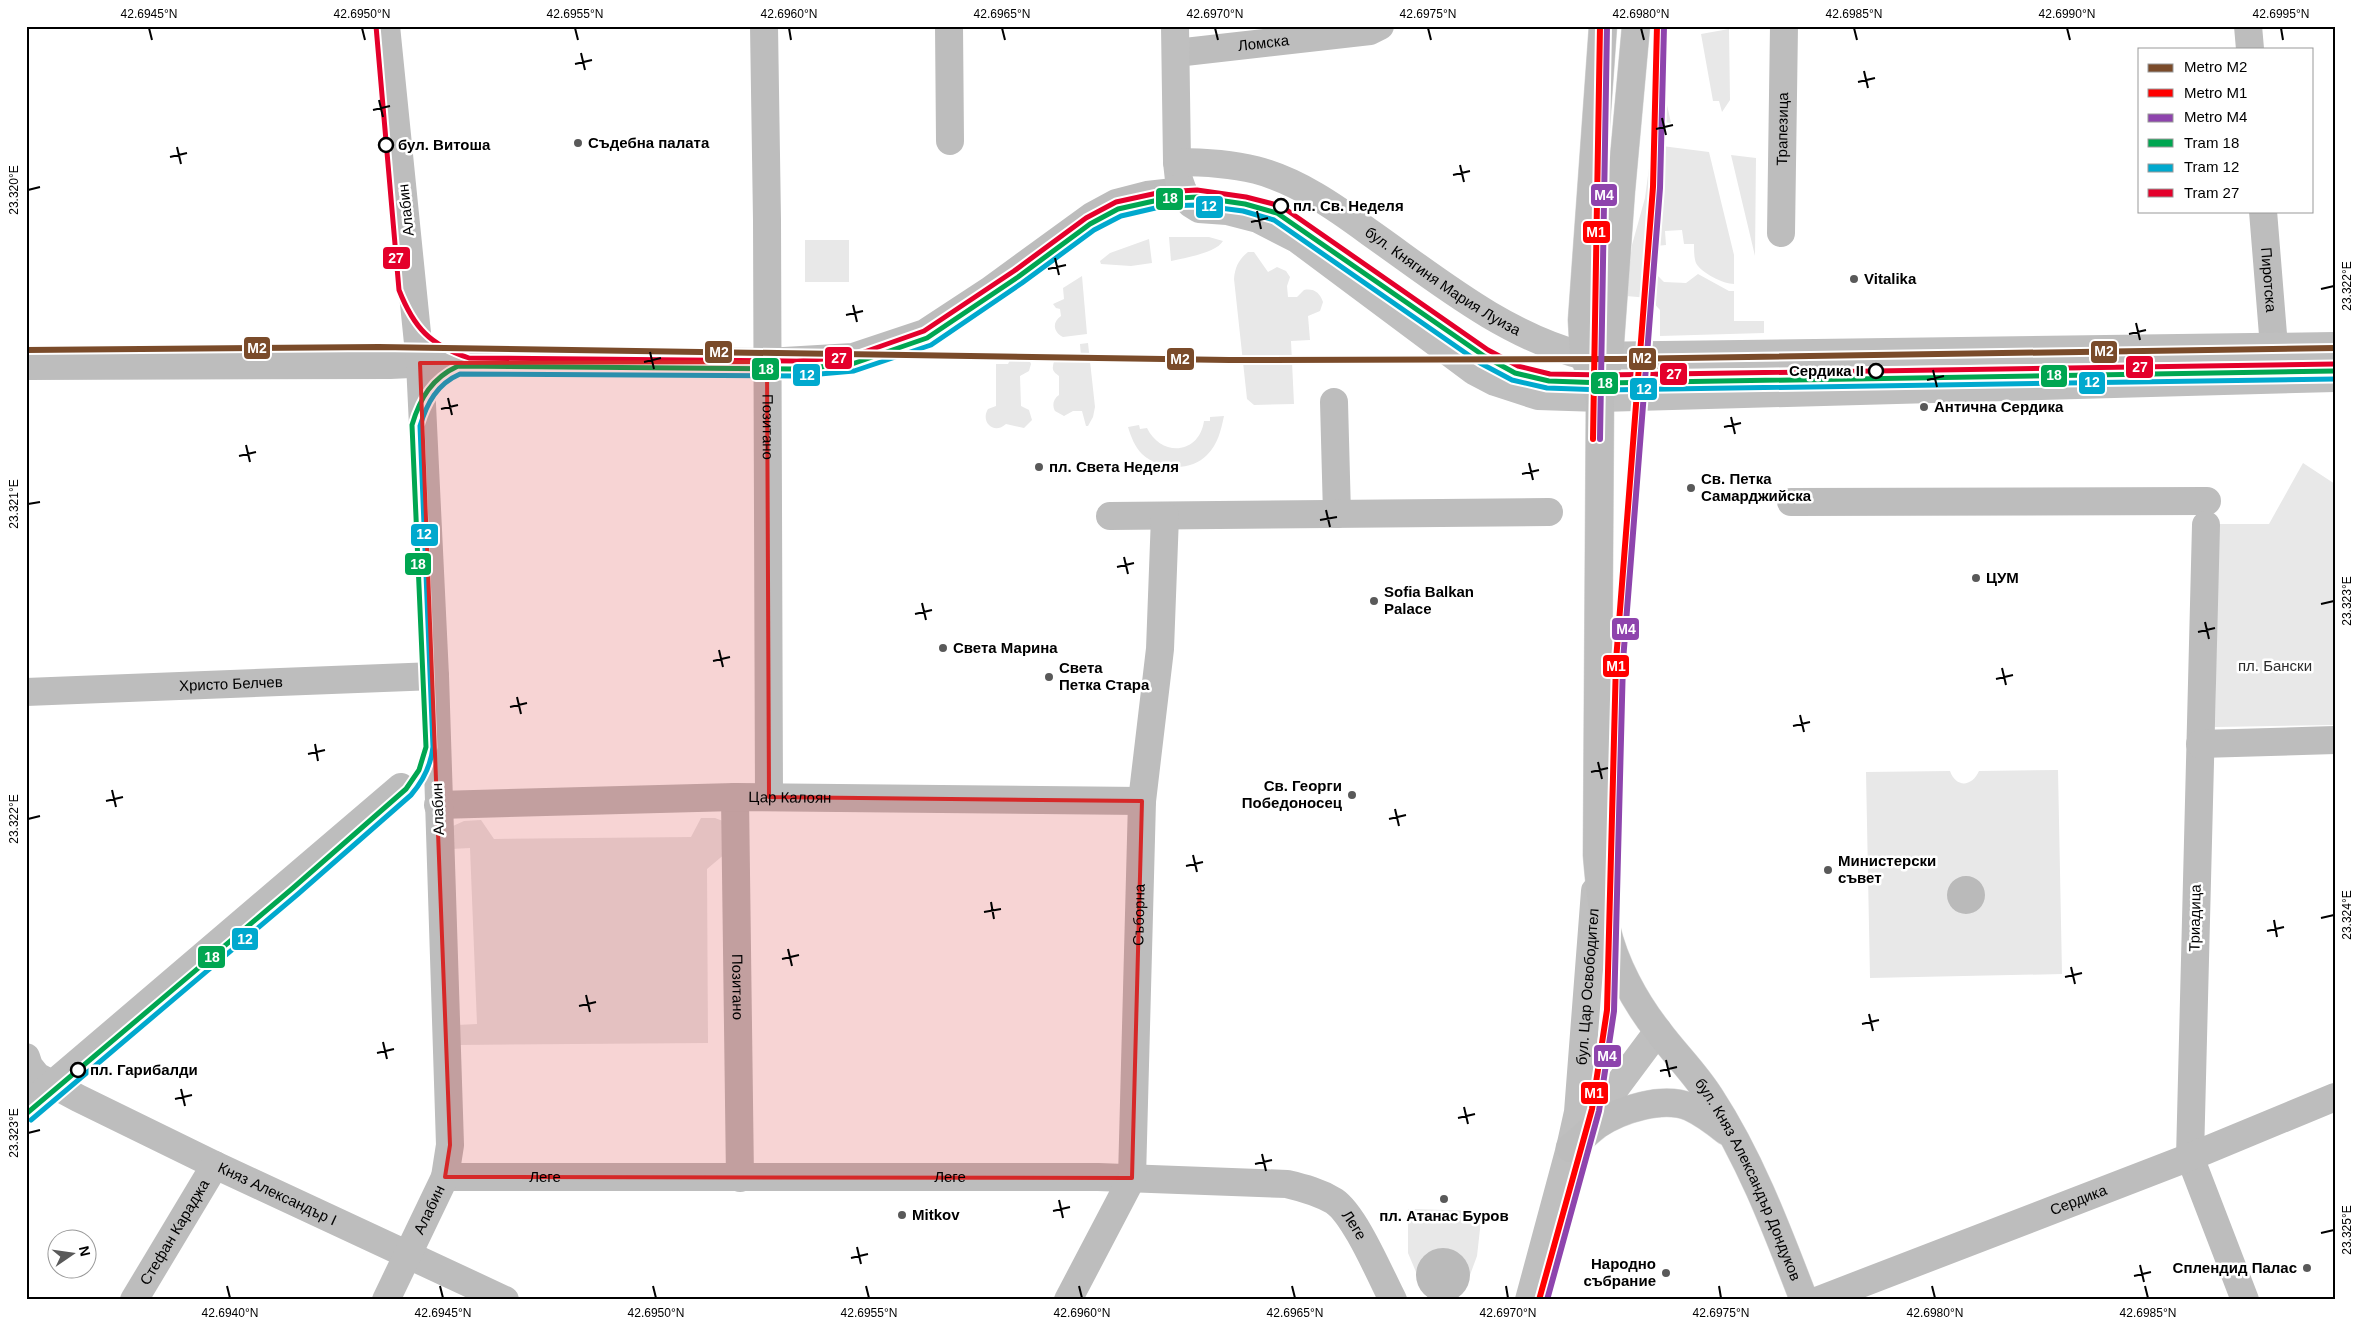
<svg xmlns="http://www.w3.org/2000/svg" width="2361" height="1326" viewBox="0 0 2361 1326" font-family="Helvetica,sans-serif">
  <rect width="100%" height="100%" fill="#fff"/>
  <path fill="#e8e8e8" d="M1729,29L1730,100L1722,112L1719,101H1713L1701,34Z
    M1658,64L1671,123L1656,121L1652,113Z
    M1662,146L1709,152L1734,255V284C1724,284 1701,273 1696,263C1694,258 1694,250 1694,244H1684L1682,230L1665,231L1666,245L1656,246V261L1649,267L1664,282L1686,283L1698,274L1729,291H1734V321H1764V333L1660,336V310L1649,298L1626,296L1632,245L1645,198L1651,153Z
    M1731,155L1756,158L1755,256Z
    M1169,237H1209L1223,241C1216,253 1184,258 1171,261Z
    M1149,239L1152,263L1131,266L1101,264L1100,261L1110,253Z
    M805,240H849V282H805Z
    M1248,252H1254L1268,272L1277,267L1286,271L1290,277L1287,286L1288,297H1297L1304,290C1314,288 1320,293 1323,302L1320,311L1308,316L1310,340L1291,341L1294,404L1254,405L1247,399L1234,279C1235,267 1239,259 1248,252Z
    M1082,276L1087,334L1063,337C1053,332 1052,322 1061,316L1060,309L1056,308L1053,304L1064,299L1063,288Z
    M1088,343L1095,407L1093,417L1088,426H1086L1082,411H1073L1064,416L1055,411C1052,405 1053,399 1059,395V376C1055,373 1052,371 1053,366C1054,352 1071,357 1081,356L1080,344Z
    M1018,353L1028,357L1031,364L1029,371L1020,376L1021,406L1029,410L1032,420L1024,428L1006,424C994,435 980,422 988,409L996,406V364H1008L1012,356Z
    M1224,416C1221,430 1218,444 1207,455C1191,472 1159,470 1142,454C1135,447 1131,437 1128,427L1139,425L1140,429L1147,428C1161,457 1199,455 1204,421H1210V417Z
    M2303,463L2335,484V725L2215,727L2218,524H2269Z
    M2058,770L2062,974L1870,978L1866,772L1950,771C1956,788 1972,787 1979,771Z
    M701,818H715L723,821L726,853L707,869L708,1043L458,1045L457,1025L477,1024L470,848L451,849L453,826L464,821L481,820L494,839L691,837Z
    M1408,1209L1482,1211L1477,1256L1470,1275L1468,1266L1423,1257L1416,1272L1408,1253Z"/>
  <path fill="#bababa" d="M1947 895a19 19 0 1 1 38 0a19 19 0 1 1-38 0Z
    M1416 1275a27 27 0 1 1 54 0a27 27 0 1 1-54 0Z"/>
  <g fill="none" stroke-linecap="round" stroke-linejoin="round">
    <defs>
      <g id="primary">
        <path id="s16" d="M1636,26L1621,191L1609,357L1600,398L1597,855C1599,879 1601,903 1606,927C1614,963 1635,1002 1658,1031C1675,1054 1695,1073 1710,1097C1751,1160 1777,1230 1804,1300"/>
        <path d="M1600,398L1584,356L1582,320L1603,26"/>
        <path d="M1570,1148C1579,1141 1588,1132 1597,1125C1621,1109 1663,1096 1690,1107C1703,1113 1715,1122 1726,1131"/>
      </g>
    </defs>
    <use href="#primary" stroke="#dbdbdb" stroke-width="29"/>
    <g stroke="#bdbdbd" stroke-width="28">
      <path id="s1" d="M764,26L767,220L769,797"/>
      <path d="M949,26L950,141"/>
      <path d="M2248,26L2250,49"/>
      <path id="s2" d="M1176,53L1370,31L1380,26"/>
      <path id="s3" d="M2263,211L2274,347"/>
      <path id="s4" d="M1781,233L1784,26"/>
      <path d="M26,366L390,365L493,360L767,362L853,357L925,333L989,291L1092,216L1116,203L1147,195L1183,191"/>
      <path d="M1334,402L1337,514"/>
      <path d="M1791,502L2207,501"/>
      <path d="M1110,516L1549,512"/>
      <path d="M2206,525L2190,1157L2245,1300"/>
      <path id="s5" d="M26,692L435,676"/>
      <path d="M2200,744L2335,740"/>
      <path id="s6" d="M735,797L740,1178"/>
      <path id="s7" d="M438,805L735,797L1142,801"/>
      <path id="s8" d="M26,1057L29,1066L37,1076L78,1098L215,1165L505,1300"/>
      <path d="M26,1107L401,787"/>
      <path id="s9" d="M445,1177H1098L1287,1184C1304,1188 1319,1192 1334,1201C1355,1215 1380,1275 1393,1300"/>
      <path id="s10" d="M134,1300L215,1165"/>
      <path id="s11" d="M386,1300L445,1177L450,1145L435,676L420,363L386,26"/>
      <path id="s12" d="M1068,1300L1132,1178L1142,801L1160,649L1165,516"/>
      <path id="s13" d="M1819,1300L2190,1157L2335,1097"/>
    </g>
    <g stroke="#bfbfbf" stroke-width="28">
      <path d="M1175,26L1177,162L1179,180L1185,197L1191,204L1199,209L1227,211L1258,219L1297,239L1474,371L1495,382L1538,396L1600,398L2335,378"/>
      <path id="s14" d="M1177,162C1203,162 1231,164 1256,170C1298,181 1335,207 1369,232C1436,279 1503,335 1584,356L2335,346"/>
      <path d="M1579,1137L1658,1031"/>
      <path id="s15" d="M1529,1300L1570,1148L1578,1112L1595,891"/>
    </g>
    <use href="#primary" stroke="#bdbdbd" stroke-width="28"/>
    <defs>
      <path id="tram-1" d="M26,1114L293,888L406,789L419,770L426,747L412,425C420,398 432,378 458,366L797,369L852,364L927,338L1018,277L1090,224L1118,209L1163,199L1197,197L1245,204L1277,213L1484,356L1515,373L1549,381L1604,383L2335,371"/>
      <path id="tram-2" d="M31,1120L298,894L411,795C423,781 431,765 433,747L420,426C427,403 437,384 460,374L797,376L854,371L931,345L1022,283L1094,230L1121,216L1164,206L1197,205L1243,211L1274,220L1480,363L1512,380L1547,388L1604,390L2335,379"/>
      <path id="tram-3" d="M376,26L399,290C414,328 430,345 469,358L797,361L850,357L924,331L1014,271L1086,218L1116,202L1162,192L1197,190L1246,197L1281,206L1488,350L1518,366L1550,374L1604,375L2335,364"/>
    </defs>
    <use href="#tram-1" stroke="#fff" stroke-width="9"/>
    <use href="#tram-2" stroke="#fff" stroke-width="9"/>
    <use href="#tram-3" stroke="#fff" stroke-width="9"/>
    <use href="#tram-1" stroke="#00a651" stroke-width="5"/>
    <use href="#tram-2" stroke="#00a9ce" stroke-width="5"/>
    <use href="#tram-3" stroke="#e4002b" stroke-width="5"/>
    <defs>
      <path id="metro-1" d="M26,350L379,347L1229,360L1617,359L2335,348"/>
      <path id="metro-2" d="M1593,439L1600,26
        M1539,1300L1592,1109L1607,1010L1616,661L1653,187L1657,26"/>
      <path id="metro-3" d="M1600,439L1607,26
        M1547,1300L1599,1111L1614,1011L1623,661L1660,188L1664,26"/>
    </defs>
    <use href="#metro-1" stroke="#fff" stroke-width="10"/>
    <use href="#metro-2" stroke="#fff" stroke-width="10"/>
    <use href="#metro-3" stroke="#fff" stroke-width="10"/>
    <use href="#metro-1" stroke="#7a4b2a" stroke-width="6"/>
    <use href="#metro-2" stroke="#f00" stroke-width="6"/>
    <use href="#metro-3" stroke="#8e44ad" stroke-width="6"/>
  </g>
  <path fill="#d62828" fill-opacity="0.2" stroke="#d62828" stroke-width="4" stroke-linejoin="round" d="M767,362L769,797L1142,801L1132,1178L445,1177L450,1145L420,363Z"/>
  <path fill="none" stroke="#000" stroke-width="2" d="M149,28L152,40M362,28L365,40M575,28L578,40M789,28L791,40M1002,28L1005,40M1215,28L1218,40M1428,28L1431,40M1641,28L1644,40M1854,28L1857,40M2067,28L2070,40M2281,28L2283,40M581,53L585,70M575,64L592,60M1864,71L1868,88M1858,82L1875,78M379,100L383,117M373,110L390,106M1662,118L1666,135M1656,129L1673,125M177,147L181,164M170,157L187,153M1460,165L1464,182M1453,175L1470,171M28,190L40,187M1257,211L1261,229M1251,222L1268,218M1055,258L1059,275M1048,269L1066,265M2321,289L2334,286M853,305L857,322M846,315L863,311M2136,323L2140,340M2129,334L2146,330M650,352L654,369M644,362L661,358M1933,370L1937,387M1927,380L1944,376M448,398L452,415M441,409L458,405M1731,417L1735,434M1724,427L1741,423M246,445L250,462M239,456L256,452M1529,463L1533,480M1522,474L1539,470M28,504L40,502M1326,510L1330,527M1320,520L1337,517M1124,557L1128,574M1117,567L1134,563M922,603L926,620M2321,604L2334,601M915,614L932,610M2205,622L2209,639M2198,632L2215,628M719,650L723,667M713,661L730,657M2002,668L2006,685M1996,679L2013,675M517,697L521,714M510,707L527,703M1800,715L1804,732M1793,726L1810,722M315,744L318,761M308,754L325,750M1598,762L1602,779M1591,772L1608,768M112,790L116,807M106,801L123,797M1395,809L1399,826M28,819L40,816M1389,819L1406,815M1193,855L1197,872M1186,866L1203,862M991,902L994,919M984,912L1001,909M2321,918L2334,915M2274,920L2277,937M2267,931L2284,927M788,949L792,966M782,959L799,955M2071,967L2075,984M2065,977L2082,973M586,995L590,1012M579,1006L596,1002M1869,1014L1873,1031M1862,1024L1879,1020M383,1042L387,1059M377,1053L394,1049M1666,1060L1670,1077M1660,1071L1677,1067M181,1089L185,1106M175,1099L192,1095M1464,1107L1468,1124M1458,1118L1475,1114M28,1133L40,1130M1262,1154L1266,1171M1255,1164L1272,1160M1059,1200L1063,1218M1053,1211L1070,1207M2321,1233L2334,1230M857,1247L861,1264M851,1258L868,1254M2140,1265L2144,1282M2134,1276L2151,1272M227,1286L230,1298M440,1286L443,1298M653,1286L656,1298M866,1286L869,1298M1079,1286L1082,1298M1292,1286L1295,1298M1506,1286L1508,1298M1719,1286L1721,1298M1932,1286L1935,1298M2145,1286L2148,1298"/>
  <g fill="#595959" stroke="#fff" stroke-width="2">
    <circle cx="578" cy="143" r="5"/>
    <circle cx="1854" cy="279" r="5"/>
    <circle cx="1924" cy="407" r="5"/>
    <circle cx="1039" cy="467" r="5"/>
    <circle cx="1691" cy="488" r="5"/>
    <circle cx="1976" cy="578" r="5"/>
    <circle cx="1374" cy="601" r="5"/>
    <circle cx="943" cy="648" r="5"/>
    <circle cx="1049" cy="677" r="5"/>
    <circle cx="1352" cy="795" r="5"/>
    <circle cx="1828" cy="870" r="5"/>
    <circle cx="1444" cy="1199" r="5"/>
    <circle cx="902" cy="1215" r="5"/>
    <circle cx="2307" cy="1268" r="5"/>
    <circle cx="1666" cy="1273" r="5"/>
  </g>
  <g fill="#fff" stroke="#000" stroke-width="2.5">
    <circle cx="386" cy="145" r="7"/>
    <circle cx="1281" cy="206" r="7"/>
    <circle cx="1876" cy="371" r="7"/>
    <circle cx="78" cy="1070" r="7"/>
  </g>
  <g text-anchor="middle" stroke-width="5" stroke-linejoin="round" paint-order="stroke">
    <g font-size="15" fill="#000" stroke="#fff">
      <text dy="5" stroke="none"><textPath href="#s2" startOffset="88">Ломска</textPath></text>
      <text dy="5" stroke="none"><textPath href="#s4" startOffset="104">Трапезица</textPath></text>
      <text transform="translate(406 210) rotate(-96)" y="5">Алабин</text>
      <text dy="5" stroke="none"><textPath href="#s3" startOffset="69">Пиротска</textPath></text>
      <text dy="5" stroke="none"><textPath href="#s14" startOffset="298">бул. Княгиня Мария Луиза</textPath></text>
      <text dy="5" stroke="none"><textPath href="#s1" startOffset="401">Позитано</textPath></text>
      <text dy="5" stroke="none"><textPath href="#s5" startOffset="205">Христо Белчев</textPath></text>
      <text dy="5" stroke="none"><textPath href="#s7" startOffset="352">Цар Калоян</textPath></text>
      <text transform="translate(438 809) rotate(-92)" y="5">Алабин</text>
      <text dy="5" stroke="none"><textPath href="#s12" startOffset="401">Съборна</textPath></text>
      <text transform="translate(2195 918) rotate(-89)" y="5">Триадица</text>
      <text dy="5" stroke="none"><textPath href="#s6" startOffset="190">Позитано</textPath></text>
      <text dy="5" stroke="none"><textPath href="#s15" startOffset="320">бул. Цар Освободител</textPath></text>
      <text dy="5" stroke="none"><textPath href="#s9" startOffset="505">Леге</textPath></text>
      <text dy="5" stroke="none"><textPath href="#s9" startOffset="100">Леге</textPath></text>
      <text dy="5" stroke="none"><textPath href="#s16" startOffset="1196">бул. Княз Александър Дондуков</textPath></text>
      <text dy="5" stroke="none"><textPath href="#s8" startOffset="290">Княз Александър I</textPath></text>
      <text dy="5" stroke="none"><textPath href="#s13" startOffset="278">Сердика</textPath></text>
      <text dy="5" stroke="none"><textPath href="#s11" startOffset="100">Алабин</textPath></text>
      <text dy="5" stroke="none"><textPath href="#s9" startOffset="924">Леге</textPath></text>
      <text dy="5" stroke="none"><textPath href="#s10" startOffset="79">Стефан Караджа</textPath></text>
    </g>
    <g font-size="15" font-weight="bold" fill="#000" stroke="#fff" text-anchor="start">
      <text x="588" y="148">Съдебна палата</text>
      <text x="1864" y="284">Vitalika</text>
      <text x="1934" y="412">Антична Сердика</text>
      <text x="1049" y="472">пл. Света Неделя</text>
      <text x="1701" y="484">Св. Петка<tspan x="1701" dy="17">Самарджийска</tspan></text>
      <text x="1986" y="583">ЦУМ</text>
      <text x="1384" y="597">Sofia Balkan<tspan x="1384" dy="17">Palace</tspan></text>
      <text x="953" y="653">Света Марина</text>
      <text x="1059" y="673">Света<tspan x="1059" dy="17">Петка Стара</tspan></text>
      <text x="1342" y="791" text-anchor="end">Св. Георги<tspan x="1342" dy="17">Победоносец</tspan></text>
      <text x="1838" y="866">Министерски<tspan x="1838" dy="17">съвет</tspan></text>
      <text x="912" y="1220">Mitkov</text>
      <text x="1444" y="1221" text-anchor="middle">пл. Атанас Буров</text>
      <text x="1656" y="1269" text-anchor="end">Народно<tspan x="1656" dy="17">събрание</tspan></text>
      <text x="2297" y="1273" text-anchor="end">Сплендид Палас</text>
    </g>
    <g font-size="15" font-weight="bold" fill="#000" stroke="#fff" text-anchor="start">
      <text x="398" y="150">бул. Витоша</text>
      <text x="1293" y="211">пл. Св. Неделя</text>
      <text x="1864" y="376" text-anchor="end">Сердика II</text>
      <text x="90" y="1075">пл. Гарибалди</text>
    </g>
    <g font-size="15" fill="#2c2c2c" stroke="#fff">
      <text x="2275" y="671">пл. Бански</text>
    </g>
  </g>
  <g stroke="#fff" stroke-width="2">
    <rect x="1590" y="183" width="28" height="24" rx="5" fill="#8e44ad"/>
    <rect x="1155" y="187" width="29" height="24" rx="5" fill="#00a651"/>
    <rect x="1195" y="195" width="29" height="24" rx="5" fill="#00a9ce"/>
    <rect x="1582" y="220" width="29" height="24" rx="5" fill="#f00"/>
    <rect x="382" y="246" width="29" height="24" rx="5" fill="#e4002b"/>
    <rect x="243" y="336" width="28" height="24" rx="5" fill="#7a4b2a"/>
    <rect x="2090" y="340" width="28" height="24" rx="5" fill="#7a4b2a"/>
    <rect x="704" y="340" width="29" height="24" rx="5" fill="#7a4b2a"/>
    <rect x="824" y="346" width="29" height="24" rx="5" fill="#e4002b"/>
    <rect x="1628" y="347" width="29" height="24" rx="5" fill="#7a4b2a"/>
    <rect x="1166" y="347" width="29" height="24" rx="5" fill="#7a4b2a"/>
    <rect x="2125" y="355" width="29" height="24" rx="5" fill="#e4002b"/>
    <rect x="751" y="357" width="29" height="24" rx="5" fill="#00a651"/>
    <rect x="1659" y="362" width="29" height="24" rx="5" fill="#e4002b"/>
    <rect x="792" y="363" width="29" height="24" rx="5" fill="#00a9ce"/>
    <rect x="2040" y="364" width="28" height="24" rx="5" fill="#00a651"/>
    <rect x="2078" y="371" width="28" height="24" rx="5" fill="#00a9ce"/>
    <rect x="1590" y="371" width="29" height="24" rx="5" fill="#00a651"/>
    <rect x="1629" y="377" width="29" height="24" rx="5" fill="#00a9ce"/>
    <rect x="410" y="523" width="29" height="24" rx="5" fill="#00a9ce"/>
    <rect x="404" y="552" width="28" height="24" rx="5" fill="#00a651"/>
    <rect x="1611" y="617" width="29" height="24" rx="5" fill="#8e44ad"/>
    <rect x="1602" y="654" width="28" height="24" rx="5" fill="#f00"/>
    <rect x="231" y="927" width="28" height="24" rx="5" fill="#00a9ce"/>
    <rect x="197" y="945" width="29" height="24" rx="5" fill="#00a651"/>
    <rect x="1593" y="1044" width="29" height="24" rx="5" fill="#8e44ad"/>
    <rect x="1580" y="1081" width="29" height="24" rx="5" fill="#f00"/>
  </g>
  <g font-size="14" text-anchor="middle" font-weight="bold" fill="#fff">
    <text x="1604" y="200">M4</text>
    <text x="1170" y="203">18</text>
    <text x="1209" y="211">12</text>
    <text x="1596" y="237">M1</text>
    <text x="396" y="263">27</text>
    <text x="257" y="353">M2</text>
    <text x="2104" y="356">M2</text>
    <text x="719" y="357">M2</text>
    <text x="839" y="363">27</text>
    <text x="1642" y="363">M2</text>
    <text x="1180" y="364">M2</text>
    <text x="2140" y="372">27</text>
    <text x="766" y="374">18</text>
    <text x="1674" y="379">27</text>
    <text x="807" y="380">12</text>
    <text x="2054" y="380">18</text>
    <text x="2092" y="387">12</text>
    <text x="1605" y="388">18</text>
    <text x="1644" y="394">12</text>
    <text x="424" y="539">12</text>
    <text x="418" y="569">18</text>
    <text x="1626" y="634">M4</text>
    <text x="1616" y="671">M1</text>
    <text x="245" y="944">12</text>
    <text x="212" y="962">18</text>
    <text x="1607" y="1061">M4</text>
    <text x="1594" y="1098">M1</text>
  </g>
  <rect width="2361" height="1326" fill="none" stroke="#ffffff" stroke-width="55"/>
  <rect x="2138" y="48" width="175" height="165" fill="#ffffff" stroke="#999999"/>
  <rect x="2148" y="64" width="25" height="8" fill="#7a4b2a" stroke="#999999"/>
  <text x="2184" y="72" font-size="15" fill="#000000">Metro M2</text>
  <rect x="2148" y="89" width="25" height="8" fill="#ff0000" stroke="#999999"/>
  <text x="2184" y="98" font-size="15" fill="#000000">Metro M1</text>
  <rect x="2148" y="114" width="25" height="8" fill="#8e44ad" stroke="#999999"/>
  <text x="2184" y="122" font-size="15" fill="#000000">Metro M4</text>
  <rect x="2148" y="139" width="25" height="8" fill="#00a651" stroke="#999999"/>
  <text x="2184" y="148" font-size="15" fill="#000000">Tram 18</text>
  <rect x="2148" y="164" width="25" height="8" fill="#00a9ce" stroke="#999999"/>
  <text x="2184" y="172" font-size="15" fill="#000000">Tram 12</text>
  <rect x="2148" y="189" width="25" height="8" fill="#e4002b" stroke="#999999"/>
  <text x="2184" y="198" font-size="15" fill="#000000">Tram 27</text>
  <g transform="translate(72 1254) rotate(77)"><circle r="24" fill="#ffffff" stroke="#999999"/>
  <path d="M0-4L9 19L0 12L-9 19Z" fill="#595959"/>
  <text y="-8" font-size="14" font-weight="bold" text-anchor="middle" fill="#000000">N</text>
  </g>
  <rect x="28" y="28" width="2306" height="1270" fill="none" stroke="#000" stroke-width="2"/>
  <g font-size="12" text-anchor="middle" fill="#000">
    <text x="149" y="18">42.6945°N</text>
    <text x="362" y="18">42.6950°N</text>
    <text x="575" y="18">42.6955°N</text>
    <text x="789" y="18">42.6960°N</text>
    <text x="1002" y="18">42.6965°N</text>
    <text x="1215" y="18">42.6970°N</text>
    <text x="1428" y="18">42.6975°N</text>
    <text x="1641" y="18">42.6980°N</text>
    <text x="1854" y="18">42.6985°N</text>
    <text x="2067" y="18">42.6990°N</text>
    <text x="2281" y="18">42.6995°N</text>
    <text transform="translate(14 190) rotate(-90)" y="4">23.320°E</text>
    <text transform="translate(2347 286) rotate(-90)" y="4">23.322°E</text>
    <text transform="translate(14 504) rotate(-90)" y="4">23.321°E</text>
    <text transform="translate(2347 601) rotate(-90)" y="4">23.323°E</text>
    <text transform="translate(14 819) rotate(-90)" y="4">23.322°E</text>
    <text transform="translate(2347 915) rotate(-90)" y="4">23.324°E</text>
    <text transform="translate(14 1133) rotate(-90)" y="4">23.323°E</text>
    <text transform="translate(2347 1230) rotate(-90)" y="4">23.325°E</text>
    <text x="230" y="1317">42.6940°N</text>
    <text x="443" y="1317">42.6945°N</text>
    <text x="656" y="1317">42.6950°N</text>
    <text x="869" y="1317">42.6955°N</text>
    <text x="1082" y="1317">42.6960°N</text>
    <text x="1295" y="1317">42.6965°N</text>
    <text x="1508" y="1317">42.6970°N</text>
    <text x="1721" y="1317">42.6975°N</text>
    <text x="1935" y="1317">42.6980°N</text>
    <text x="2148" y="1317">42.6985°N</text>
  </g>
</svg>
